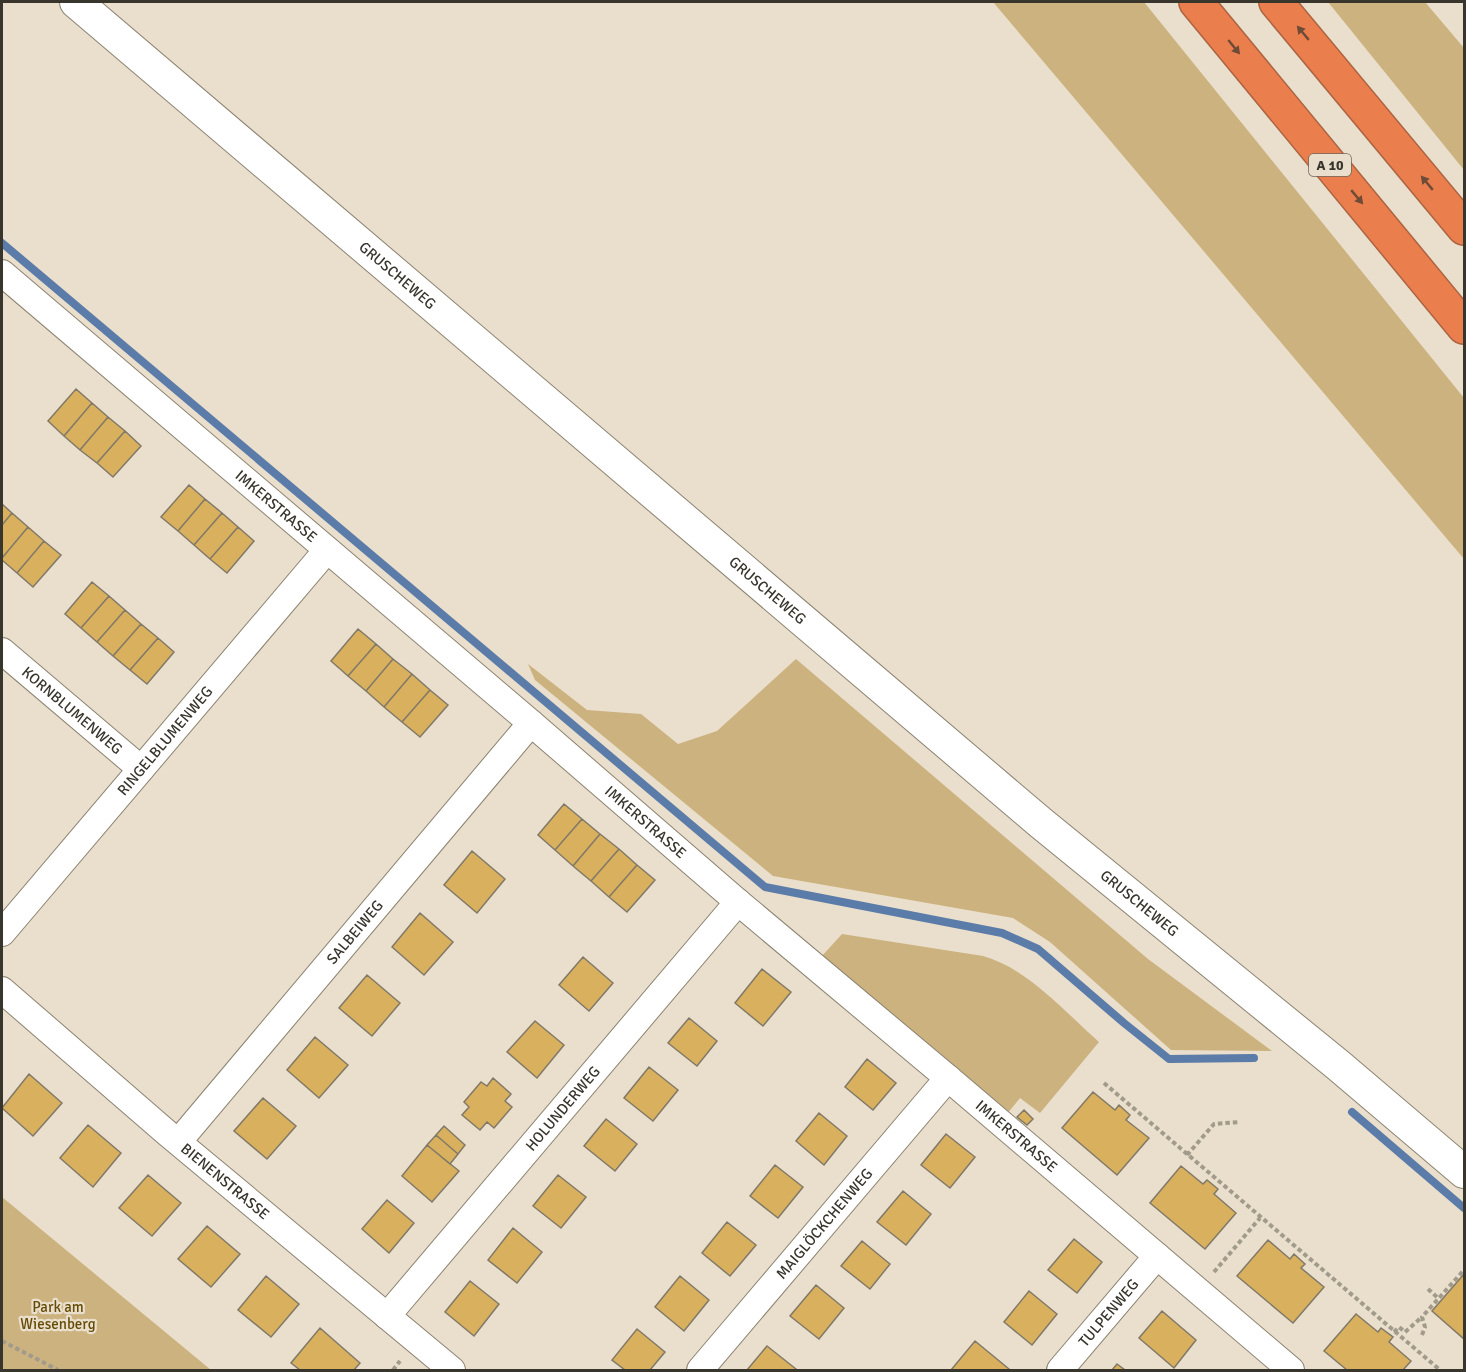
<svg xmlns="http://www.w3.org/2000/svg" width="1466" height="1372" viewBox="0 0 1466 1372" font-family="Signika,sans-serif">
  <rect width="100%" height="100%" fill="#e9dfcc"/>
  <path fill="#ccb27f" d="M993,2H1144L1464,398V559Z
    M1328,2H1425L1464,48V170Z
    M796,659L1148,959L1272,1051L1171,1050L1050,942L1013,918L773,876L535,680L528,664L587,710L641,714L678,744L717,731Z
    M842,934L983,956C1027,968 1065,1012 1099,1042L1040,1113L1020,1098L1007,1114L822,956Z
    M2,1197L211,1370H2Z"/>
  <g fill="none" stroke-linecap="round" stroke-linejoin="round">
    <path stroke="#5b7ba8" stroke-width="8" d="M2,243L765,887L1002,933L1038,949L1124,1023L1169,1059L1254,1058
      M1352,1112L1464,1208"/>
  </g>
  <path fill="#d9b05d" stroke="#817968" stroke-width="1.5" d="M76,389L92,403L64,436L48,421Z
    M92,403L108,417L80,450L64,436Z
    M108,417L125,431L97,463L80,450Z
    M125,431L141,446L113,477L97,463Z
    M189,485L205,499L178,531L161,517Z
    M205,499L222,513L194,545L178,531Z
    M2,504L12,513L2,525Z
    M12,513L28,527L2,558V525Z
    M222,513L238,527L210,559L194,545Z
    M28,527L44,541L17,573L2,560V558Z
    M238,527L254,541L227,573L210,559Z
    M44,541L61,555L33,587L17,573Z
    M92,582L109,596L81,628L65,614Z
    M109,596L125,610L97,642L81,628Z
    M125,610L141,624L113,656L97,642Z
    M141,624L158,638L130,670L113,656Z
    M358,629L376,644L348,676L331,661Z
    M158,638L174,652L147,684L130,670Z
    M376,644L393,659L366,691L348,676Z
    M393,659L412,674L384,707L366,691Z
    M412,674L430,690L402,722L384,707Z
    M430,690L448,705L420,737L402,722Z
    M564,804L582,819L555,850L538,835Z
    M582,819L600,834L573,866L555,850Z
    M600,834L619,849L591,881L573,866Z
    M619,849L637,865L609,897L591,881Z
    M472,851L505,879L477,913L444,885Z
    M637,865L655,880L627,912L609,897Z
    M420,913L453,942L424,975L392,947Z
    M583,957L613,983L589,1011L559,985Z
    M762,969L791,992L763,1026L735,1003Z
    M367,975L400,1003L372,1036L339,1008Z
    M689,1018L717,1041L697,1066L668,1043Z
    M535,1021L564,1045L537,1078L507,1052Z
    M315,1037L348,1065L319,1098L287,1070Z
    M867,1059L896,1083L873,1110L845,1087Z
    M649,1067L678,1090L653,1121L624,1098Z
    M29,1074L62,1103L33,1136L2,1108Z
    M493,1078L511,1094L505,1101L512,1107L494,1128L487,1122L480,1130L462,1115L469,1107L464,1102L481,1082L487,1086Z
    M1093,1092L1115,1110L1119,1105L1130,1115L1126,1120L1149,1138L1117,1175L1062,1128Z
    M263,1098L296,1126L267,1159L234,1131Z
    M1024,1110L1033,1119L1027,1125L1017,1117Z
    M819,1113L847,1136L824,1165L796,1141Z
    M606,1119L637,1144L615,1171L584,1146Z
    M88,1125L121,1153L93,1187L60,1158Z
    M444,1126L465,1145L458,1154L436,1135Z
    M946,1134L975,1157L950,1188L921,1165Z
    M436,1135L458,1154L450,1164L427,1145Z
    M427,1145L459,1171L432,1202L402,1176Z
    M775,1165L803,1187L778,1218L750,1196Z
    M1181,1166L1203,1184L1207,1180L1218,1189L1214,1194L1236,1213L1205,1249L1150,1203Z
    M148,1175L181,1203L152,1236L119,1208Z
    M558,1175L586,1197L561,1228L533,1206Z
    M903,1191L931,1214L906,1245L877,1222Z
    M387,1200L414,1223L389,1253L362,1229Z
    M727,1222L756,1245L730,1276L702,1253Z
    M207,1226L240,1254L211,1287L178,1259Z
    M513,1228L542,1252L517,1283L488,1260Z
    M1074,1239L1102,1262L1077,1293L1048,1270Z
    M1268,1240L1290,1259L1294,1254L1305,1264L1301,1268L1324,1287L1293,1323L1237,1276Z
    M862,1241L890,1264L870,1289L841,1266Z
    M1464,1274V1339L1432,1311Z
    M266,1276L299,1304L271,1337L238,1310Z
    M680,1276L709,1300L684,1331L655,1307Z
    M470,1281L499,1304L474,1336L445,1312Z
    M816,1285L844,1308L819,1339L790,1316Z
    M1029,1291L1057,1314L1032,1345L1004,1322Z
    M1162,1311L1196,1340L1174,1368L1139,1338Z
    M1356,1314L1378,1332L1381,1328L1393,1337L1389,1342L1411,1361L1403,1370H1347L1324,1351Z
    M320,1328L360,1363L354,1370H300L291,1363Z
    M637,1329L665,1352L650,1370H625L612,1360Z
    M975,1341L1009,1369L1008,1370H951Z
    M767,1346L796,1369L794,1370H747Z
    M1117,1364L1125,1370H1112Z"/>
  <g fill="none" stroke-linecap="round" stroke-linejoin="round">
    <defs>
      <g id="minor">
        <path id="s1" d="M2,273L531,723L738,902L948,1078L1291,1370"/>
        <path id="s2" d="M2,651L141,769"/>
        <path id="s3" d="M2,933L327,550"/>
        <path id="s4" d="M2,990L167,1133L452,1370"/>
        <path id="s5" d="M179,1141L531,723"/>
        <path id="s6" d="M387,1316L738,902"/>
        <path id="s7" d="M700,1370L948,1078"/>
        <path id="s8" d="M1060,1370L1157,1256"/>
      </g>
      <g id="tertiary">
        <path id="s9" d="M76,2L1041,823L1338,1065L1464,1172"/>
      </g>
      <path id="motorway" d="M1196,2L1464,327
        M1276,2L1464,228"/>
    </defs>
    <use href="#minor" stroke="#8b8271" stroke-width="28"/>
    <use href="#tertiary" stroke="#8b8271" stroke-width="34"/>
    <use href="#motorway" stroke="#ac6442" stroke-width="36"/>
    <path stroke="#a29b8c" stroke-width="4" stroke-dasharray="4.5 3" stroke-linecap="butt" d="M1104,1083L1440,1370
      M1187,1155L1214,1124L1239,1122
      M1214,1272L1260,1218
      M1428,1289L1438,1298
      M1394,1332L1399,1327L1405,1332L1422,1317
      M1422,1335L1425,1327L1422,1317L1464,1270
      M2,1341L58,1370
      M393,1370L400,1361"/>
    <use href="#minor" stroke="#fff" stroke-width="26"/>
    <use href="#tertiary" stroke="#fff" stroke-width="32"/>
    <use href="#motorway" stroke="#eb7e4d" stroke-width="33"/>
  </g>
  <defs><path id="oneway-solid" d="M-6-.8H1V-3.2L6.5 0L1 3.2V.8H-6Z" transform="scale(1.5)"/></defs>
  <g fill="#6e4b37">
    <use href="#oneway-solid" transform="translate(1303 33) rotate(-130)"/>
    <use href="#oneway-solid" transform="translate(1234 47) rotate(51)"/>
    <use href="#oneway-solid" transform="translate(1427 183) rotate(-130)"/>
    <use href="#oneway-solid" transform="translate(1357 197) rotate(50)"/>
  </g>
  <g text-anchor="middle" stroke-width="4.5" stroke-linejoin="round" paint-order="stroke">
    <rect fill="#e9dfcc" stroke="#6d685d" stroke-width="1.5" x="1309" y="154" width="42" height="22" rx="4.5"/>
    <g font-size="14" font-weight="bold" fill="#38352d">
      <text x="1330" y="170">A 10</text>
    </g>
    <g font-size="15" fill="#38352d" stroke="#e9dfcc">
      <text dy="5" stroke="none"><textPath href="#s9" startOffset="422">GRUSCHEWEG</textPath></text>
      <text dy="5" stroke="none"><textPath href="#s1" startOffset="360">IMKERSTRASSE</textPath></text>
      <text dy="5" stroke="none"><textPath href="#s9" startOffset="908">GRUSCHEWEG</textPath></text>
      <text dy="5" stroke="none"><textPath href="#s2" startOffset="92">KORNBLUMENWEG</textPath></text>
      <text dy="5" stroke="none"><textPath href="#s3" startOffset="252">RINGELBLUMENWEG</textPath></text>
      <text dy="5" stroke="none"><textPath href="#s1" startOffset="846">IMKERSTRASSE</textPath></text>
      <text dy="5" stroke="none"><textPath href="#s9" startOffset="1394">GRUSCHEWEG</textPath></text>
      <text dy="5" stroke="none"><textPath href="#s5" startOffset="273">SALBEIWEG</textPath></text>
      <text dy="5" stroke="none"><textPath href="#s6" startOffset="272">HOLUNDERWEG</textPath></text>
      <text dy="5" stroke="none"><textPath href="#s1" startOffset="1332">IMKERSTRASSE</textPath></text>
      <text dy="5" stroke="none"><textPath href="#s4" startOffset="294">BIENENSTRASSE</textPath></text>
      <text dy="5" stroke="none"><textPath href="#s7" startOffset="192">MAIGLÖCKCHENWEG</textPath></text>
      <text dy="5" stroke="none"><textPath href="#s8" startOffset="75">TULPENWEG</textPath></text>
    </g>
    <g font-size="15" fill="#664b06" stroke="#e9dfcc">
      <text x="58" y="1312">Park am<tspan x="58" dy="17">Wiesenberg</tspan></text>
    </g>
  </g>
  <rect width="1466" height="1372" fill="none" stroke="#38352d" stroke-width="6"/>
</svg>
